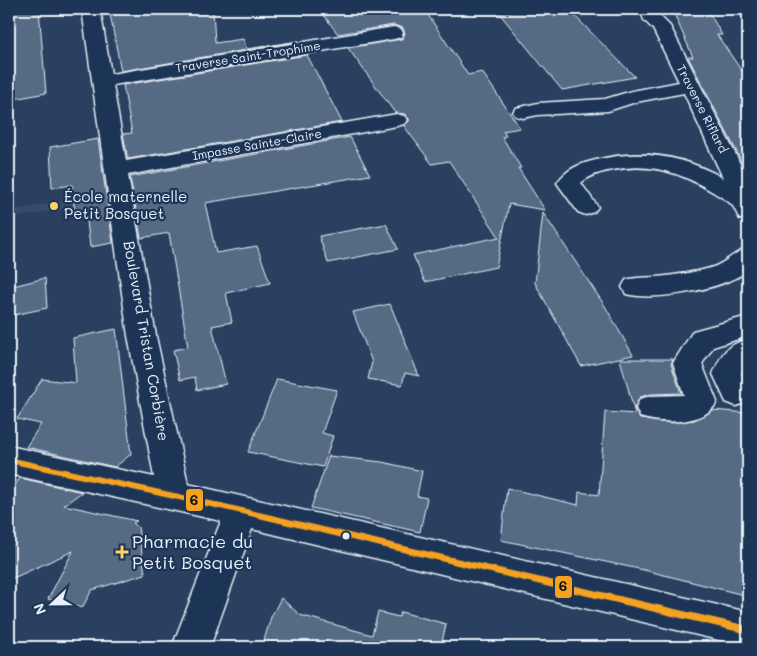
<svg xmlns="http://www.w3.org/2000/svg" width="757" height="656" viewBox="0 0 757 656" font-family="Mali,sans-serif">
  <rect width="100%" height="100%" fill="#294061"/>
  <filter id="ink" filterUnits="userSpaceOnUse"><feTurbulence type="fractalNoise" baseFrequency=".02" numOctaves="2"/><feDisplacementMap in="SourceGraphic" scale="10" xChannelSelector="R" yChannelSelector="G"/><feConvolveMatrix kernelMatrix="1 2 1 2 8 2 1 2 1" color-interpolation-filters="sRGB"/></filter>
  <g filter="url(#ink)">
    <path fill="#364d6b" d="M99,194L100,202L9,219V211Z"/>
    <path fill="#556a83" stroke="#e8f1f8" d="M9,9H39L46,93L9,100Z
      M109,9H213L215,43L243,39L247,49L299,41L121,71Z
      M319,9H424L468,75L482,72L520,128L503,131L506,136L502,137L521,168H518L545,210L509,204L496,267L425,282L413,255L499,237L449,161L432,164L404,126L409,121V119L405,114L395,113L348,48L402,39L405,34L403,28L394,25L338,34Z
      M528,9H568L635,77L562,90L499,13Z
      M672,9H707L722,35H717L748,80V180L739,156L688,57H693Z
      M307,55L342,122L128,159L123,134L132,133L123,85Z
      M350,137L370,175L205,203L216,253L257,246L270,283L226,293L232,322L212,326L226,384L197,390L195,377L180,380L173,350L188,347L169,233L141,238L130,177Z
      M98,139L113,243L90,247L86,213L75,215L72,185L52,188L50,147Z
      M543,213L605,306L633,355L581,366L535,283Z
      M386,224L398,249L328,263L319,236Z
      M45,278L47,308L9,316V287Z
      M390,304L419,376L405,373L402,385L368,379L372,362L353,312Z
      M116,329L131,454L115,467L26,447L41,424L17,419L42,379L76,383L73,338Z
      M620,359H673L671,364L681,393L651,394L640,397L634,409L640,419L671,423L694,420L713,410L748,413V596L644,570L501,540L507,488L578,505L579,492L599,495L605,412L635,414Z
      M277,379L337,390L322,433L333,436L323,467L248,452Z
      M329,456L382,462L422,471L417,496L427,498L420,532L311,508Z
      M20,478L82,492L64,505L137,521L133,523L138,527L145,574L92,590L82,608L48,599L73,551L9,580V495Z
      M281,598L300,615L372,635L378,612L399,617L401,612L446,624L441,647H262L271,617Z"/>
    <g fill="none" stroke-linecap="round" stroke-linejoin="round">
      <defs>
        <path id="minor" d="M82,9H100L111,74L394,27L401,29L403,33L401,37L394,39L113,85L126,161L397,114L404,116L408,120L404,124L397,126L128,175L156,336L188,484L748,612V647L252,529L210,647H172L221,521L9,474V446L154,477L128,336Z
          M640,9H658L661,17L670,26L737,157L748,184V221L740,219C737,215 735,208 732,205C728,200 719,196 713,192C681,173 650,162 613,170C601,172 590,175 581,183L598,207L594,212L586,215L578,212L557,183C567,168 580,164 596,160C640,149 683,155 723,178L684,93L636,102L608,111L538,115L523,118L516,116L513,112L516,108L538,103L605,99L632,91L679,82L653,29L644,20Z
          M748,248V270C726,289 654,302 626,294L622,287L626,280C636,277 646,278 657,277C675,275 693,273 710,268C725,264 734,252 748,248Z
          M748,316V336L713,347L702,364L717,402C705,425 662,424 640,417L636,408L640,399L651,396L684,395L673,363L693,331Z
          M748,339V364L744,367L741,374C746,383 751,392 746,402L736,406L726,402L713,374C722,353 725,346 748,339Z"/>
      </defs>
      <use href="#minor" stroke="#e8f1f8" stroke-width="3"/>
      <use href="#minor" fill="#1d3557" fill-rule="evenodd"/>
      <defs>
        <path id="bus-1" d="M9,457L229,505L748,626V634L229,511L9,463Z"/>
      </defs>
      <use href="#bus-1" stroke="#1d3557" stroke-width="4"/>
      <use href="#bus-1" fill="#f5a220" fill-rule="evenodd"/>
    </g>
  </g>
  <g fill="#ffd166" stroke="#1d3557" stroke-width="2">
    <circle cx="54" cy="206" r="5"/>
    <path d="M119.5 544.5h5v5h5v5h-5v5h-5v-5h-5v-5h5z"/>
  </g>
  <circle fill="#e8f1f8" stroke="#1d3557" stroke-width="2" cx="346" cy="536" r="4.5"/>
  <g text-anchor="middle" stroke-width="4.5" stroke-linejoin="round" paint-order="stroke">
    <g font-size="12" fill="#e8f1f8" stroke="#1d3557">
      <text transform="translate(248 57) rotate(-9)" y="4">Traverse Saint-Trophime</text>
      <text transform="translate(702 109) rotate(63)" y="4">Traverse Riflard</text>
      <text transform="translate(257 145) rotate(-10)" y="4">Impasse Sainte-Claire</text>
    </g>
    <g font-size="15" fill="#e8f1f8" stroke="#1d3557" text-anchor="start">
      <text x="64" y="202">École maternelle<tspan x="64" dy="17">Petit Bosquet</tspan></text>
    </g>
    <g font-size="15" fill="#e8f1f8" stroke="#1d3557">
      <text transform="translate(146 341) rotate(80)" y="5">Boulevard Tristan Corbière</text>
    </g>
    <g font-size="18" fill="#e8f1f8" stroke="#1d3557" text-anchor="start">
      <text x="132" y="548">Pharmacie du<tspan x="132" dy="21">Petit Bosquet</tspan></text>
    </g>
  </g>
  <g stroke="#1d3557" stroke-width="2">
    <rect x="185" y="488" width="19" height="24" rx="5" fill="#f5a220"/>
    <rect x="554" y="575" width="19" height="24" rx="5" fill="#f5a220"/>
  </g>
  <g font-size="14" text-anchor="middle" font-weight="bold" fill="#111">
    <text x="194" y="505">6</text>
    <text x="563" y="591">6</text>
  </g>
  <rect width="757" height="656" fill="none" stroke="#1d3557" stroke-width="30"/>
  <rect x="15" y="15" width="727" height="626" fill="none" stroke="#e8f1f8" stroke-width="2" filter="url(#ink)"/>
  <g transform="translate(52 604) rotate(248)" stroke="#1d3557" stroke-width="4" paint-order="stroke">
  <path d="M0-4L9 19L0 12L-9 19Z" fill="#e8f1f8"/>
  <text y="-8" font-size="14" font-weight="bold" text-anchor="middle" fill="#e8f1f8">N</text>
  </g>
</svg>
